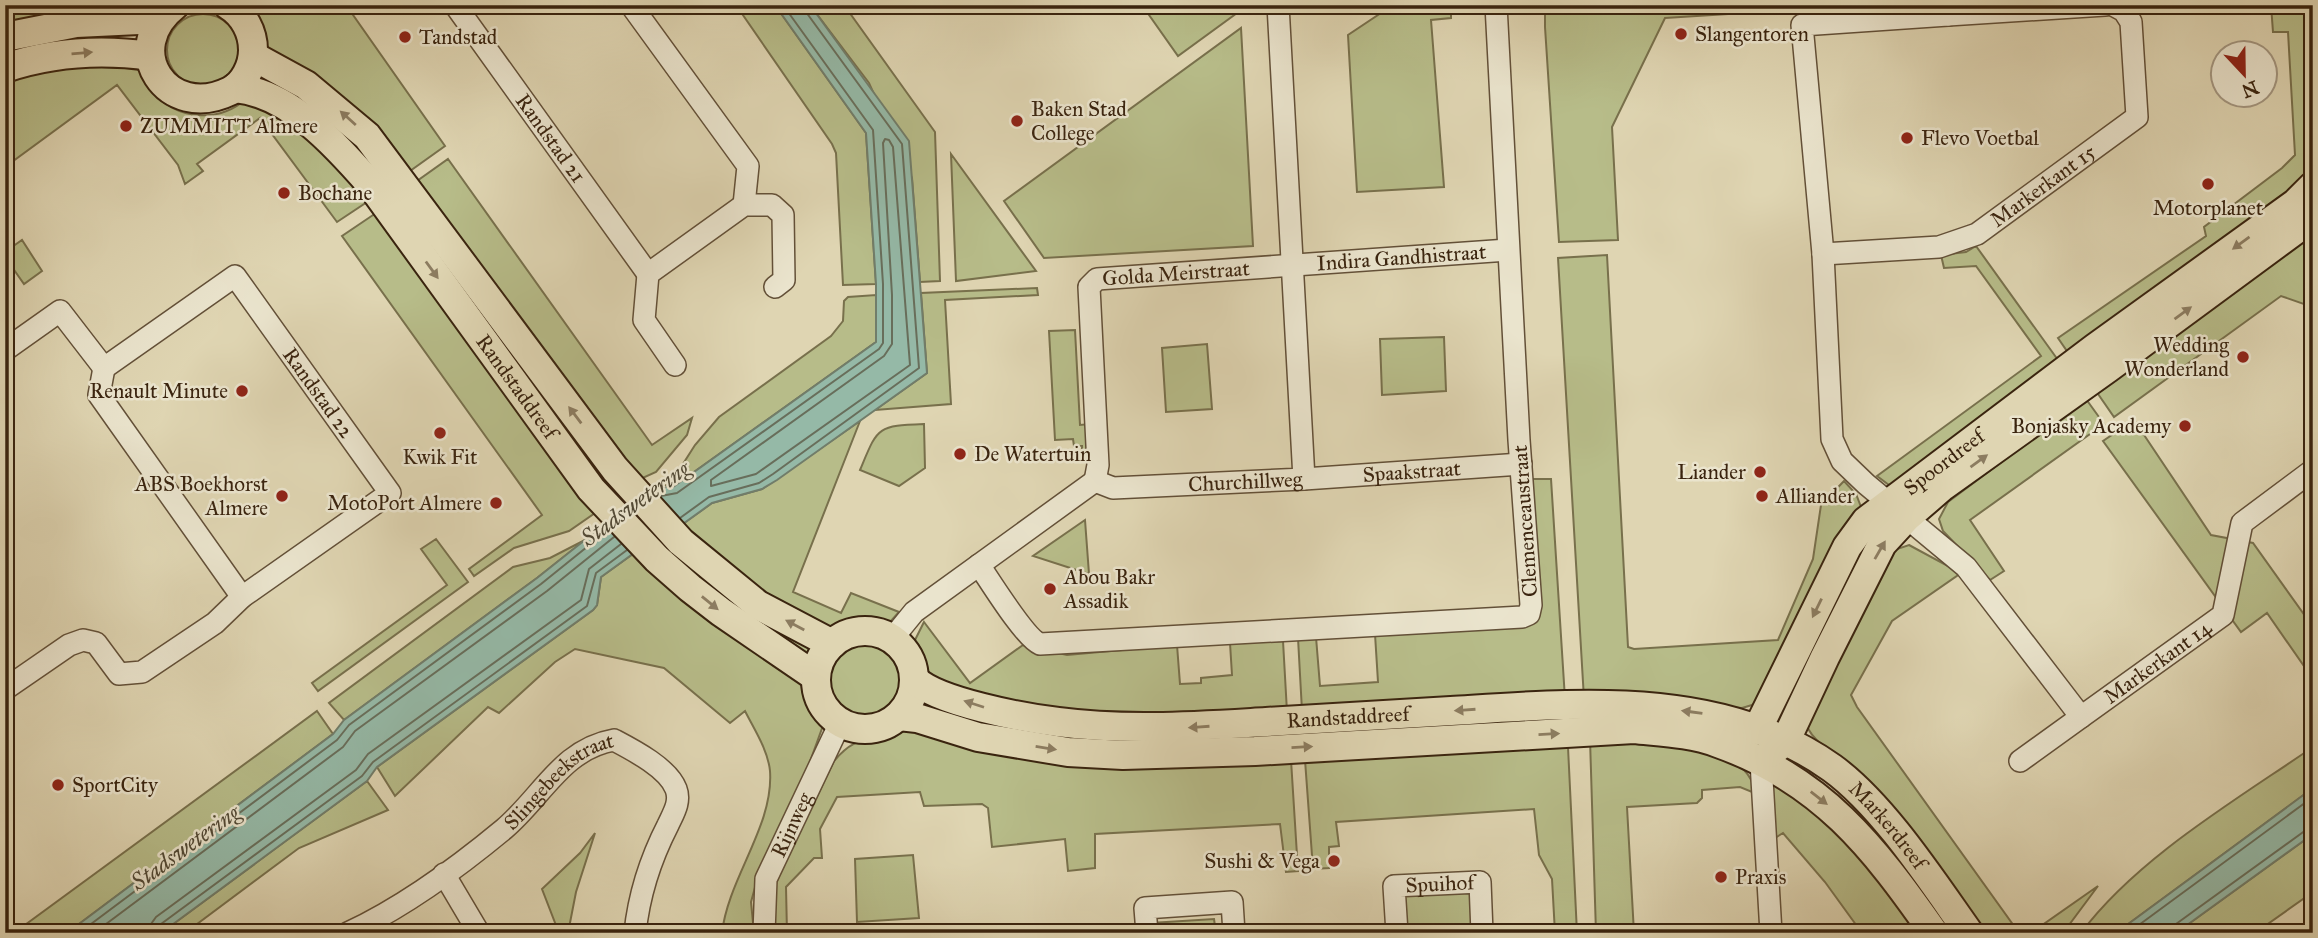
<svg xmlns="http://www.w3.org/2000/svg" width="2318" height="938" viewBox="0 0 2318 938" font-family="'IM FELL Great Primer',serif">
  <rect width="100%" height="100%" fill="#dfd5b2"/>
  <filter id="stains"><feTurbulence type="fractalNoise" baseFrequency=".00286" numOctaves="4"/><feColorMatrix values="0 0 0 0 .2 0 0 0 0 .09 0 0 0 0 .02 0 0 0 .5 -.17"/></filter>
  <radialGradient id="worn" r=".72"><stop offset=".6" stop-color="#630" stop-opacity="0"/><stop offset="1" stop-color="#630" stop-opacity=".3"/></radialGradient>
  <path fill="#b7bc89" stroke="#78704c" stroke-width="2" d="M5,5H161L5,30Z
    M259,5H346L445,146L410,171L268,54L256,20Z
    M736,5H775L866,133L876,284L843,285L836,153L832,144Z
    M810,5H844L935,132L940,281L920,282L912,178L869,83Z
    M1142,5H1203L1206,9L1210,5H1248L1178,56Z
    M1393,5H1451V18L1431,20L1444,187L1357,192L1348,35Z
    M1545,5H1791V10L1665,18L1612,127L1618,240L1559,242L1545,27Z
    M2271,5H2313V171L2298,188L2069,354L2058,338L2206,236L2204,227L2282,168L2295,155L2288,32H2273Z
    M167 50a36 36 0 1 1 72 0a36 36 0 1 1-72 0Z
    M1241,28L1253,246L1044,258L1004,201Z
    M139,62C143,72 146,84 153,92C177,120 219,123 246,99L272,112L317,142L370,200L337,222L260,118L197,164L203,171L185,184L178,165L117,85L5,167V77L32,71Z
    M951,154L1036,271L956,281Z
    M448,159L652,445L692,418L687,435L656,472L636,481L417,181Z
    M376,213L595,513L569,531L514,548L474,576L469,569L542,515L342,236Z
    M2313,232V312L2307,305L2281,296L2114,417L2096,391Z
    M5,238L12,247L22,240L42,271L24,284L5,257Z
    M1976,246L2063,367L1899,487L1889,485L1877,476L2041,356L1976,266L1944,268L1941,255L1966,252Z
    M1607,255L1628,647L1634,649L1778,640L1813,559L1821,505L1844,481L1856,494L1863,512L1762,697L1752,705L1742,708L1584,699L1558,258Z
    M1037,288L1038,295L945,300L951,404L875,410L927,373L921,293Z
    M876,295V342L673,487H664L674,478L695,445L719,417L831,336L843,321L844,301L848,297Z
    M1075,330L1080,425L1090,424L1092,452H1082V446H1074L1073,439L1055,440L1049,331Z
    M1444,337L1446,391L1382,395L1380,339Z
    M1207,344L1212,409L1166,412L1162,348Z
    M2086,399L2104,424L1970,520L2004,571L1990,580L1943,531L1939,519L1948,502Z
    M2134,420L2211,535L2253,543L2313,627V679L2267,613L2241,632L2103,441Z
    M860,421L793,592L841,613L851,593L899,612L891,621L879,624H857L828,635L819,633L677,528L712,503L762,489Z
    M924,424L925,468L899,486L860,470C878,427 876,426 924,424Z
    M1529,479H1551L1565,699L1302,711L1298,638L1316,637L1320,686L1378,682L1375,634L1521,626Z
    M1085,520L1089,574L1033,556Z
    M664,538L762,619L816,653L810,661L754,625L655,544Z
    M436,539L468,582L318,691L312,683L447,585L421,549Z
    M585,540L537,578L344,720L329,703L513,567L550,558Z
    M1909,545L1961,573L1892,621L1851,695L1857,707L2019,933H1979C1946,880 1915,825 1869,782C1855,769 1810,742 1807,725C1806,721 1808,714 1808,709L1894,550Z
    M637,551L811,687L815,703L825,720L794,806L757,880L751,902L754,933H722C728,878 774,826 770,771C768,750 754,729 745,711L730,723L664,668L575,649L555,662L499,713L488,707L395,796L377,767L593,610L597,605L601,577Z
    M924,622L970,683L1023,645L1067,655L1177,645L1180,684L1201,683V678L1232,675L1230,643L1283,641L1287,712L1185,721L1003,705L923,673L913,644Z
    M823 680a41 41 0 1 1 82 0a41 41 0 1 1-82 0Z
    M317,711L333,734L67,933H14Z
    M900,728L1291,760L1298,871L1286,872L1280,824L1095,834V868L1068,871L1065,839L992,847L988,808L982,804L924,806L920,792L837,797L820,829L822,858H814L786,887L787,933H769V903L781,870L834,761C859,731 871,745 900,728Z
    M1590,739C1629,742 1715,742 1744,770C1751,777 1754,785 1757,794L1740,787L1702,790V798L1697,803L1627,807L1634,933H1596Z
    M1568,747L1577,933H1555L1552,879L1539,855L1534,809L1336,822L1339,846L1329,847V868L1313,869L1305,760Z
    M2313,747V788L2116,933H2081C2137,858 2236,800 2313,747Z
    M1775,780L1830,818L1922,933H1862L1825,882L1783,833L1772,840L1769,783Z
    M367,781L388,810L299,848L185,933H161Z
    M595,833L576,892L568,933H559L542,889L580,853Z
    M2313,834V892L2255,933H2176Z
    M913,855L919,918L857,922L855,859Z
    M2098,886L2063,933H2031Z
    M1473,890L1475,933H1405L1403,895Z
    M1214,919L1216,933H1152L1151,923Z"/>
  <path fill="#95b9a7" stroke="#717d6a" stroke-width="2" d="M775,5H810L909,141L927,373L777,480L762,489L712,503L655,544L637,551L601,577L597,605L593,610L377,767L367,781L161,933H67L333,734L344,720L537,578L605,524L651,493L664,487H673L876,342V284L866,133Z
    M2313,788V834L2176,933H2116Z"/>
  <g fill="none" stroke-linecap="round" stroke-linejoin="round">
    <path stroke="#686e5b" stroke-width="2" d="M885,139L889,140L893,147L910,365L756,474L711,486V480L884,356L892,344V295L883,143Z
      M661,496L677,493L879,349L883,343V284L873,130L783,5
      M680,518L709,497L759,483L773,474L919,368L902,144L806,12L805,5
      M79,933L337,740L349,725L541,584L608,530
      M94,933L343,747L355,731L547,591L614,537
      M149,933L151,924L156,917L356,770L368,754L581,600L589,569L621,544
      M158,933L161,924L362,776L373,762L587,606L596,573L627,550
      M2128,933L2313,797
      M2173,933L2176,924L2306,830L2313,828"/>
    <defs>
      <g id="minor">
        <path id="s1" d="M455,5L648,274"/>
        <path d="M631,5L748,166L744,205"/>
        <path d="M1946,5L1948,15L1802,25L1823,254L1832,439L1842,461L1866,484L1966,567L2081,717L2020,761"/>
        <path d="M1948,15L2105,5"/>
        <path id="s2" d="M1823,254L1939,247L1977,234L2137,117L2131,22L2124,11L2113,5"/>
        <path id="s3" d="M5,350L60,311L104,368L235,276L390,493L242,597L215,623L142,672L119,674L96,643L83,640L69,645L5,689"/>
        <path d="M675,365L644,320L648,274L744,205H772L783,215L784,280L775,287"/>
        <path d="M104,368L99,395L242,597"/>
        <path id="s4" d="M1304,479L1521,464"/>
        <path id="s5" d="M1095,481L1098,465L1089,287L1097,279L1508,250"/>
        <path d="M979,565C990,581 1025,638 1040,644L1522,617L1529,614L1531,605L1519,440L1496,5"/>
        <path id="s6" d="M892,639L914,612L1095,481L1113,488L1304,479L1278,5"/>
        <path id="s7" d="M2081,717L2223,615L2242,523L2313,470"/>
        <path d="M1761,762L1771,933"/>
        <path d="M444,874L479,933"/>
        <path id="s8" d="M348,933C404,907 457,868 504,829C542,797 562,749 614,740C633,750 668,768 676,789C681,802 673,814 668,825C650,860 639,894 635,933"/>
        <path id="s9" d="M764,933L766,879L840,723"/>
        <path d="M1147,933L1145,908L1232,902L1234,933"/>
        <path id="s10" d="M1397,933L1394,886L1480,882L1482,933"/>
      </g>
      <g id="major">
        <path d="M175,5C119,49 167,122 230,91C244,84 253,66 253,50C253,32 244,15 228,5"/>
        <path d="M5,37L76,23L160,19"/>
        <path d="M253,56L306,85L367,136L615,469L681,542L758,605L832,644"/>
        <path d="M5,68C53,52 100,49 150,56"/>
        <path id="s11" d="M235,88C290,93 337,146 371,185L591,489L657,559L690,588L721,612L816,677"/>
        <circle cx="865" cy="680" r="49"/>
        <path id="s12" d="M915,680C938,702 1024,718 1058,722C1127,731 1196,726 1266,722C1327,718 1389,715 1451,711C1580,703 1721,689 1832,768C1883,805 1932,881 1969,933"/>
        <path d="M899,716L917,718L978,737L1068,752L1123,755L1255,751L1634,729C1662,732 1691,733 1718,743C1822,780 1873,846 1934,933"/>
        <path id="s13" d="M1757,730L1847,547L1866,521L2095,348L2296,203L2313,186"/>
        <path d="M1771,753L1786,740L1825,657L1882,544L1906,518L1943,486L2108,368L2313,217"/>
      </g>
    </defs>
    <use href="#minor" stroke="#635038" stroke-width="24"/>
    <use href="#major" stroke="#3a240f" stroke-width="32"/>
    <use href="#minor" stroke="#eae4cd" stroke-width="21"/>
    <use href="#major" stroke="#dfd5b2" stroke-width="28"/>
  </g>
  <defs><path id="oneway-solid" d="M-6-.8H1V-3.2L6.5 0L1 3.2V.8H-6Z" transform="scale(1.75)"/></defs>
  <g fill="#8c7c60">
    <use href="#oneway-solid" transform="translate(82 53) rotate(-5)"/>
    <use href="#oneway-solid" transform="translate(348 118) rotate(-138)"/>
    <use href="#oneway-solid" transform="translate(2241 243) rotate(144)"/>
    <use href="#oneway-solid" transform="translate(432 270) rotate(54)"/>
    <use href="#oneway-solid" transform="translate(2183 313) rotate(-36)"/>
    <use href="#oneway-solid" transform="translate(575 415) rotate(-127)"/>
    <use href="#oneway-solid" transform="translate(1979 461) rotate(-36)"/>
    <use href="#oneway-solid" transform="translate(1880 550) rotate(-60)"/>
    <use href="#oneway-solid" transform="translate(710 603) rotate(39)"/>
    <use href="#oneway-solid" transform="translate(1817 608) rotate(116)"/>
    <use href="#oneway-solid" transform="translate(795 625) rotate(-152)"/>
    <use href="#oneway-solid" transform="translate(974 704) rotate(-162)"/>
    <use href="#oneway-solid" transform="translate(1465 710) rotate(176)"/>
    <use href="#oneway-solid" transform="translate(1692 712) rotate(-172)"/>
    <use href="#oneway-solid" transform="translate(1199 727) rotate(176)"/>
    <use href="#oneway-solid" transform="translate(1549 734) rotate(-3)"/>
    <use href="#oneway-solid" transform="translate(1302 747) rotate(-3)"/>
    <use href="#oneway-solid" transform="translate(1046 748) rotate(9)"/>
    <use href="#oneway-solid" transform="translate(1819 798) rotate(38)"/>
  </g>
  <g fill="#8f2418" stroke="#eae4cd" stroke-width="2.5">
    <circle cx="1681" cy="34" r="7"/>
    <circle cx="405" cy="37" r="7"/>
    <circle cx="1017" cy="121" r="7"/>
    <circle cx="126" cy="126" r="7"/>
    <circle cx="1907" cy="138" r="7"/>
    <circle cx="2208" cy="184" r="7"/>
    <circle cx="284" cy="193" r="7"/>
    <circle cx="2243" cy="357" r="7"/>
    <circle cx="242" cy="391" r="7"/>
    <circle cx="2185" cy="426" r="7"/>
    <circle cx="440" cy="433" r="7"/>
    <circle cx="960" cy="454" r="7"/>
    <circle cx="1760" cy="472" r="7"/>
    <circle cx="282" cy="496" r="7"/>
    <circle cx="1762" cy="496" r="7"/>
    <circle cx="496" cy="503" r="7"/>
    <circle cx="1050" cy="589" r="7"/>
    <circle cx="58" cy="785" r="7"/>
    <circle cx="1334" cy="861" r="7"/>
    <circle cx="1721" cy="877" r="7"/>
  </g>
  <g text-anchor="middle" stroke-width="5" stroke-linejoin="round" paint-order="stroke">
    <g font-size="21" fill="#3a240f" stroke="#eae4cd" text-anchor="start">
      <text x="1695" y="41">Slangentoren</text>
      <text x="419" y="44">Tandstad</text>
      <text x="1031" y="116">Baken Stad<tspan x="1031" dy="24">College</tspan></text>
      <text x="140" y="133">ZUMMITT Almere</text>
      <text x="1921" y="145">Flevo Voetbal</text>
      <text x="298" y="200">Bochane</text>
      <text x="2208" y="215" text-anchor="middle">Motorplanet</text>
      <text x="2229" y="352" text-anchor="end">Wedding<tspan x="2229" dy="24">Wonderland</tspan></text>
      <text x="228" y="398" text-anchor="end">Renault Minute</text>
      <text x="2171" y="433" text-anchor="end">Bonjasky Academy</text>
      <text x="974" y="461">De Watertuin</text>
      <text x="440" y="464" text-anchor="middle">Kwik Fit</text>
      <text x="1746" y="479" text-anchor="end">Liander</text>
      <text x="268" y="491" text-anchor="end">ABS Boekhorst<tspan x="268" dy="24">Almere</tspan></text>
      <text x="1776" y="503">Alliander</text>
      <text x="482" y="510" text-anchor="end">MotoPort Almere</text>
      <text x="1064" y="584">Abou Bakr<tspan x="1064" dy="24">Assadik</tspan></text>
      <text x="72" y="792">SportCity</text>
      <text x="1320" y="868" text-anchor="end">Sushi &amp; Vega</text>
      <text x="1735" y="884">Praxis</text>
    </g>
    <g font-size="21" fill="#3a240f" stroke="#eae4cd">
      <text dy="7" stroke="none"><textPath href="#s1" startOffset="164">Randstad 21</textPath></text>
      <text dy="7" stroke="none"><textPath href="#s2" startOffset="238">Markerkant 15</textPath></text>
      <text dy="7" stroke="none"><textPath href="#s5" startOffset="511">Indira Gandhistraat</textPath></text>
      <text dy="7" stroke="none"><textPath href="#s5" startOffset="285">Golda Meirstraat</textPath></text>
      <text dy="7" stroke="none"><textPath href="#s11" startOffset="420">Randstaddreef</textPath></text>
      <text dy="7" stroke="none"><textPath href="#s3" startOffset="443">Randstad 22</textPath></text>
      <text dy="7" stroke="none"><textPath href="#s13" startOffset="334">Spoordreef</textPath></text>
      <text dy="7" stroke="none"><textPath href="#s4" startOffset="108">Spaakstraat</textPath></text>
      <text dy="7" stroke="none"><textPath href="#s6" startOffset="410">Churchillweg</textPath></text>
      <text transform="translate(1525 521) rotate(-94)" y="7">Clemenceaustraat</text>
      <text dy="7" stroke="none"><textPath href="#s7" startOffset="94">Markerkant 14</textPath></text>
      <text dy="7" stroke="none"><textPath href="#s12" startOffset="441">Randstaddreef</textPath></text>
      <text dy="7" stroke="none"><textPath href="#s8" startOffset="262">Slingebeekstraat</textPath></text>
      <text dy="7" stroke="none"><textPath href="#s9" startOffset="114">Rijnweg</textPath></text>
      <text dy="7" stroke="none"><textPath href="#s12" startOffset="1018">Markerdreef</textPath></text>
      <text dy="7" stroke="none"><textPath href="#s10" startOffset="93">Spuihof</textPath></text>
    </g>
    <g font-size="23" font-style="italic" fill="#514935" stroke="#eae4cd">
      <text transform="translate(635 503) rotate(-36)" y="8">Stadswetering</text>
      <text transform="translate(185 847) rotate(-36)" y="8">Stadswetering</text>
    </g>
  </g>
  <rect width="2318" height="938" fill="none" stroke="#dfd5b2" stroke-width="28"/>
  <rect x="7" y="7" width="2304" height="924" fill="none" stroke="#3a240f" stroke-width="3.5"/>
  <rect x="14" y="14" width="2290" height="910" fill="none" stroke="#3a240f" stroke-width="2"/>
  <g transform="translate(2244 74) rotate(158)"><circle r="33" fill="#eae4cd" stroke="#a49781" stroke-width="2"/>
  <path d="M0-5L12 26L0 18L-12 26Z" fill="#8f2418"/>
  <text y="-10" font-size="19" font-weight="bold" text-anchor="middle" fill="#3a240f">N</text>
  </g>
  <rect width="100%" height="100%" filter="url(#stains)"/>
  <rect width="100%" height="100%" fill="url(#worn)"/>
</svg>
